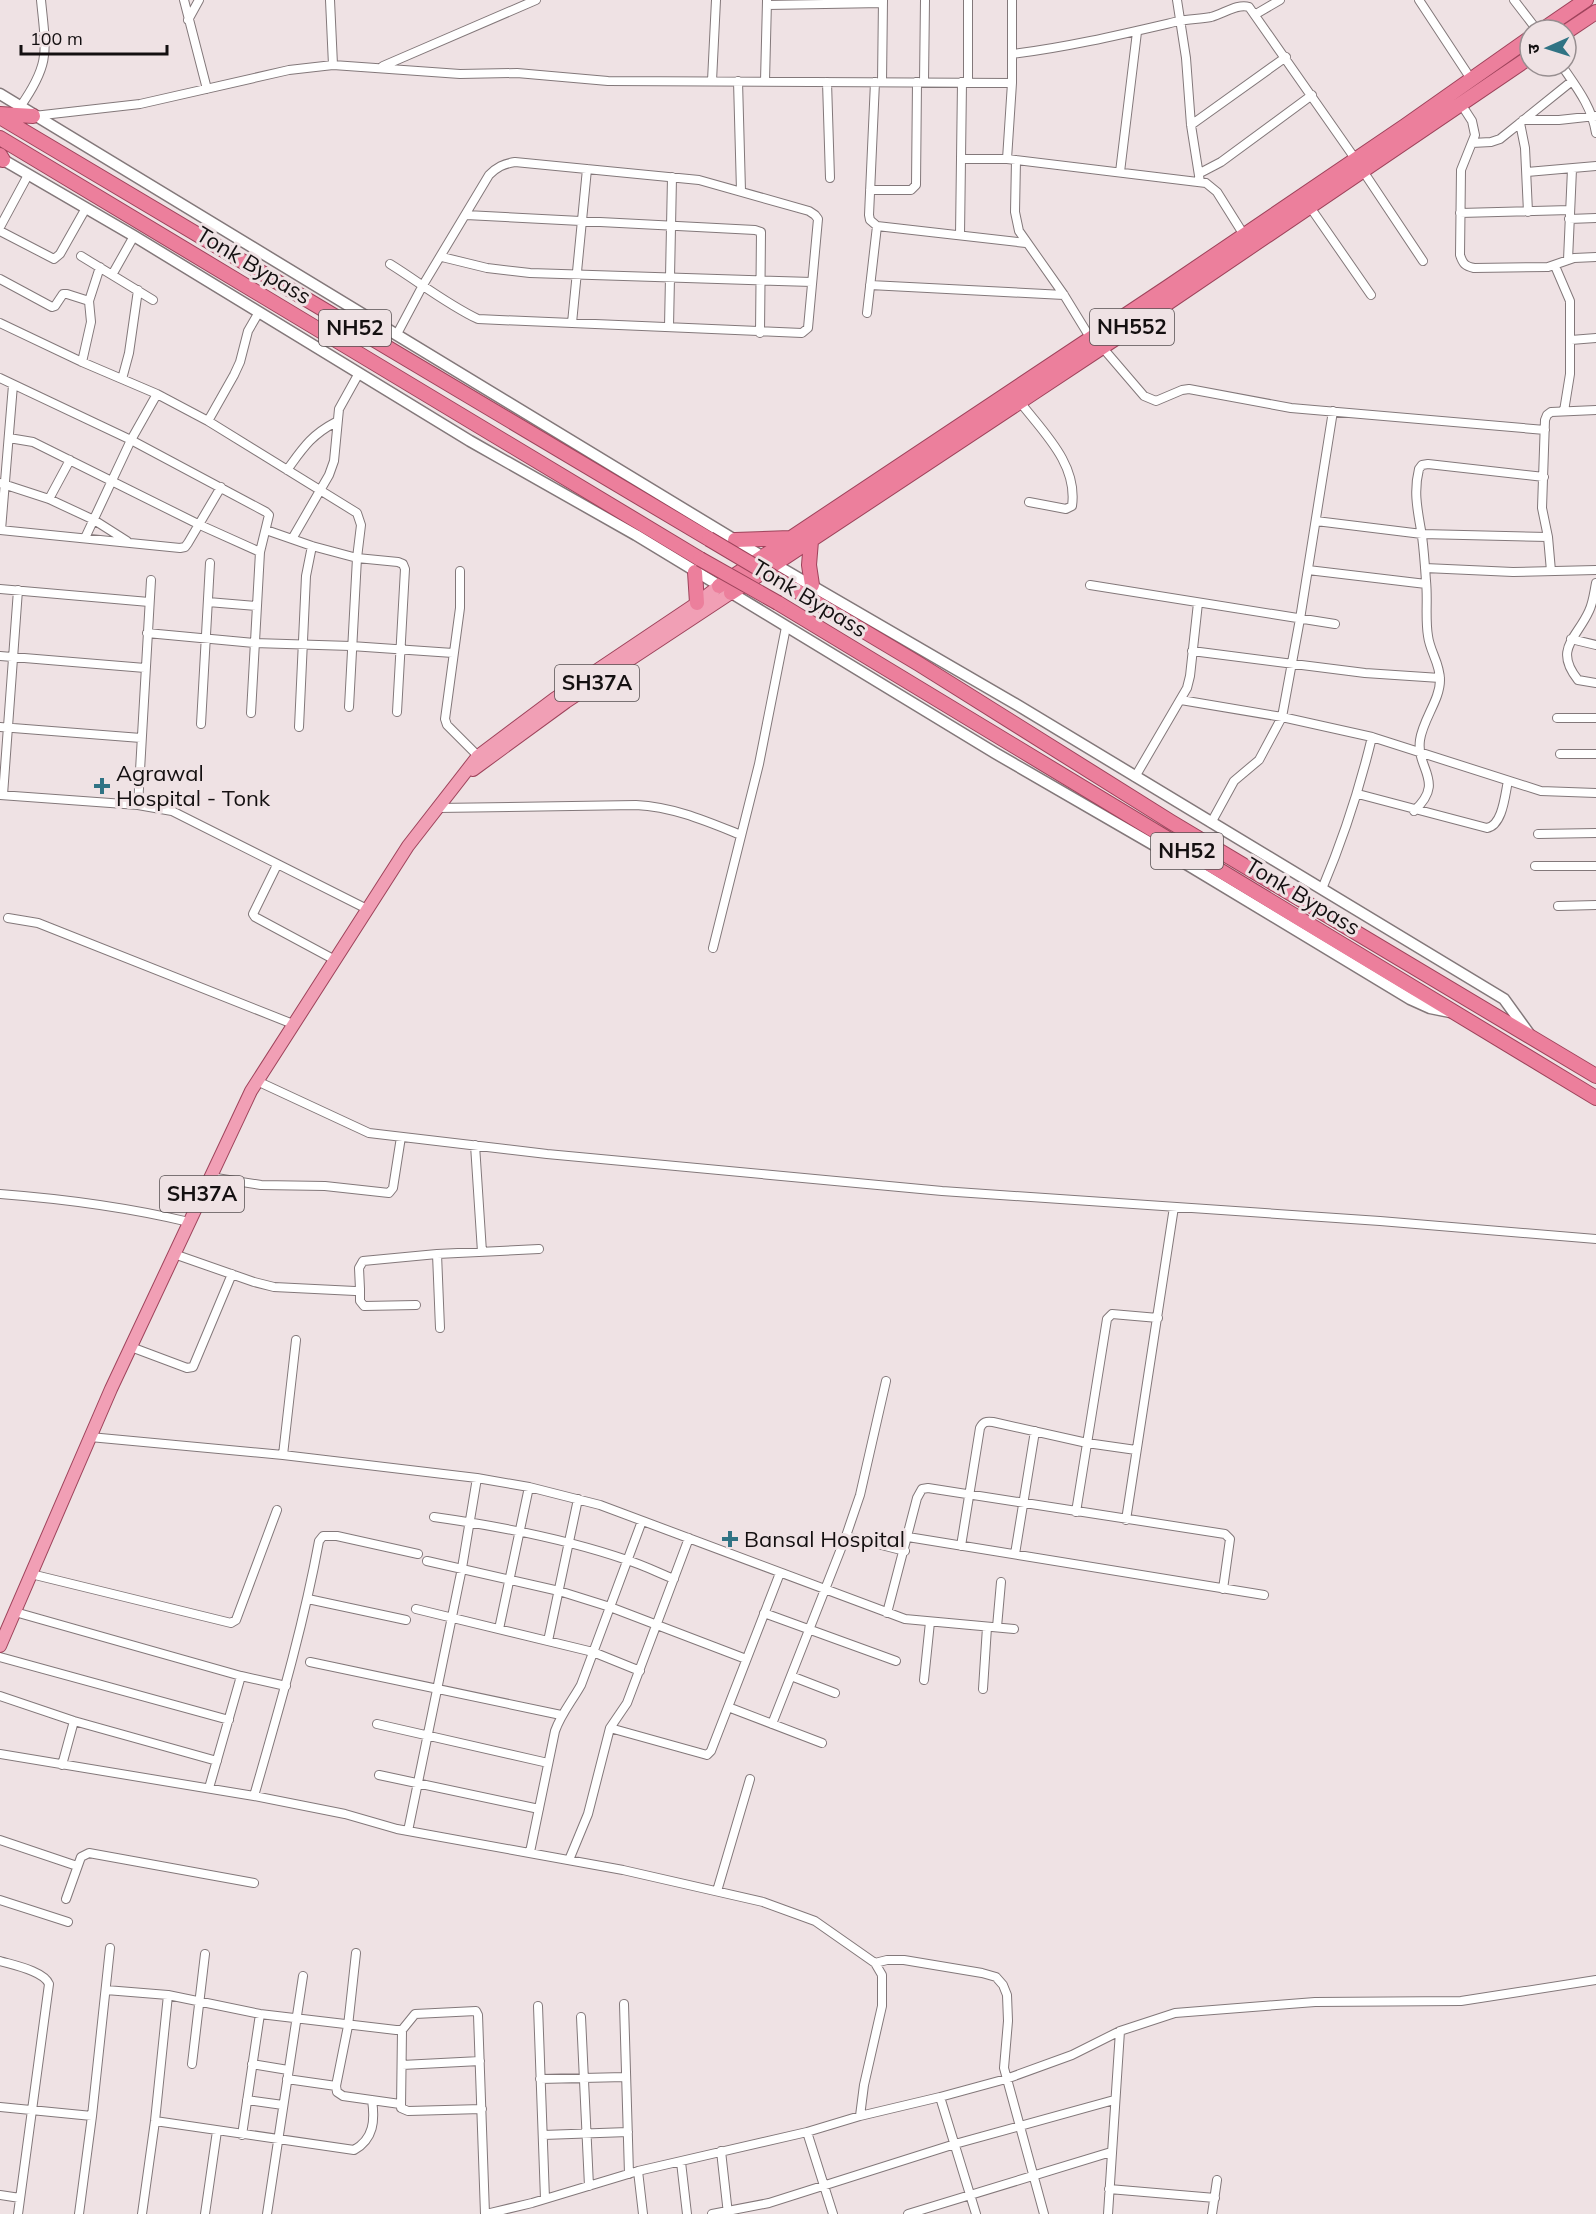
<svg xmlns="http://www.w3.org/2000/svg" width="1596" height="2214" viewBox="0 0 1596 2214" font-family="Mulish,'Noto Sans Devanagari',sans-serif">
  <rect width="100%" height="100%" fill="#efe2e4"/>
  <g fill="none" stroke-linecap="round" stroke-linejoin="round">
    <defs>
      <path id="minor" d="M184,0L207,89
        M330,0L333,65
        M1177,0L1186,58L1191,125L1200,182
        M1419,0L1471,79
        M1514,0L1537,30
        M767,5L883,3
        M1256,14L1280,0
        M188,20L199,0
        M1012,54C1069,47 1123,34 1179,21C1189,19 1200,19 1211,17C1223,14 1238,3 1249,7L1356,160
        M383,66L536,0
        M1562,66C1577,88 1592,107 1596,133
        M712,81L716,0
        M738,81L741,191
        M765,81L767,1
        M827,82L830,178
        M875,82L869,215L870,220L877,226L1026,243
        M882,82L883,0
        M924,82L925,0
        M968,82V0
        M1461,104L1472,121L1475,135L1461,170L1460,255C1463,264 1465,266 1474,268L1548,267L1574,258L1596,257
        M20,107C51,63 46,51 41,0
        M34,116L140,104L289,70L333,65L460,74L517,73L608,81L1012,83
        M1523,120H1559L1596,116
        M1520,123L1525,148L1528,212
        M1191,125L1286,57
        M1472,143L1491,142L1500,139L1572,81
        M962,159H1007L1206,183L1217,192L1244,235
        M1007,159L1012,83V0
        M1016,160L1015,212L1019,231L1064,295L1091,339
        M1363,171L1423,261
        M1120,172L1137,32
        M1527,172L1596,166
        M1200,173L1221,162L1312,95
        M870,190H911L916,185L917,82
        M1310,207L1371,295
        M1460,213L1570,210
        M466,215L755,230L761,232L760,333
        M1569,219L1596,218
        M0,227L28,175
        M0,231L54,259L60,254L86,208
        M960,235L962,82
        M81,256L153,300
        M442,257L487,268L530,273L812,282
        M1568,260L1572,169
        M390,264C419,282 448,305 478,319L802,333L808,328L818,219L815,215L809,211L699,180L515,162C503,164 497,167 489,175L423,285L397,334
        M1555,266L1570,301V374L1564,411
        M112,275L134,236
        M0,279L52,307L55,306L63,294H67L89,301
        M870,285L1064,295
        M867,313L877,226
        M0,323L82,362L157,394L208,421L357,513L361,525L357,558L349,707
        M572,323L587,169
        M669,327L672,177
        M1571,340L1596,338
        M1102,347L1144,396L1156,401L1182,390L1189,389L1291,408L1545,430
        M82,362L91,322L89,301L100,267
        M0,378L131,440L266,512L269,515L260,552L251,713
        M122,379L129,353L138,290
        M1020,402C1043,432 1078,464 1072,506L1066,509L1029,502
        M208,421L234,375L240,362L248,331L259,312
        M9,438L33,442L200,525L260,552
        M287,470C303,448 311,435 336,422
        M0,483L49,499L94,520L127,541
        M49,499L70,460
        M1316,521L1422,534L1548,537
        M0,530L180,548L185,547L188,543L221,487
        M1,530L13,385
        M266,530L312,546L357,558L398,562L403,564L405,569L397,712
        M85,538L131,440L157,394
        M292,539L329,475L334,461L339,409L359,373
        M1425,568L1513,572L1596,570
        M1308,570L1426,584
        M460,571V608L445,719L447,725L482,760
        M1551,571L1548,537L1542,508L1545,420L1547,415L1551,412L1596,410
        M1596,583C1594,593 1593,603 1589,611C1577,638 1553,649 1578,680L1596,683
        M1090,585L1335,624
        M0,589L149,602
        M208,602L257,606
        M147,633L254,643L351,646L453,653
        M1571,639L1596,645
        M1192,651L1365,673L1440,678
        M0,656L145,668
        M1181,700L1282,717L1372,737L1541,791L1596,793
        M1557,718H1596
        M201,724L210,563
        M0,727L141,738
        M299,727L306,576L312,546
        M1560,754H1596
        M1135,777L1187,688L1190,676L1198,603
        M1358,794L1487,828C1503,825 1505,794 1508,781
        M0,795L138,805L172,811L367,909
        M3,795L18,590
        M138,805L151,580
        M437,808L636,805C674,807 706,821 741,835
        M1414,811C1446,781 1416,770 1420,740C1423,719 1440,700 1440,680C1440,663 1430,652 1428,636C1425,618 1428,600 1426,581C1425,566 1424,551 1422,536C1418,512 1413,493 1419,469L1422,465L1428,464L1544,477
        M1211,823L1234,781L1259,760L1282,717L1300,619L1333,411
        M1538,834L1596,833
        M277,865L253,914L255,917L335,960
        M1535,866H1596
        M1322,889C1344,837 1359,791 1372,737
        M1558,906L1596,905
        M8,918L38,923L293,1024
        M713,948L759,764L786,627
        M257,1081L369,1133L547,1154L942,1191L1380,1221L1596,1239
        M475,1145L482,1252
        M210,1177L261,1185L325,1186L389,1193L393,1188L401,1137
        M0,1194C65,1199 126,1207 189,1222
        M174,1254L254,1282L274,1287L355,1291L360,1289L359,1268L363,1261L437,1254L539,1249
        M437,1254L440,1328
        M360,1289V1301L364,1306L416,1305
        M131,1347L187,1368L193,1367L232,1274
        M90,1437L283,1455L477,1478L529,1487L600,1505L905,1619L1014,1629
        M283,1455L296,1340
        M1076,1512L1107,1319L1112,1314L1158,1318
        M434,1517C498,1526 566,1539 627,1560C643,1565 659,1573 674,1579
        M1126,1520L1174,1207
        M846,1536L905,1551
        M908,1537L1264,1595
        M961,1546L980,1428C983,1422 986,1421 993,1422L1087,1443L1136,1450
        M1015,1554L1035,1431
        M427,1561L559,1591L610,1607L746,1659
        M31,1574L231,1623L236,1620L277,1510
        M308,1599L406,1620
        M416,1609L593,1652L640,1671
        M15,1612L241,1676L286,1686
        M764,1613L896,1661
        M887,1613L917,1498L922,1489L928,1488L1225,1534L1230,1539L1223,1589
        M997,1627L1001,1582
        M499,1629L529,1487
        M548,1641L578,1499
        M0,1657L229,1720
        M310,1662L561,1715
        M791,1676L835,1693
        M924,1680L930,1622
        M983,1689L987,1627
        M0,1696L74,1721L217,1761
        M728,1707L822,1743
        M377,1724L548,1763
        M772,1724L846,1536L860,1495L886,1381
        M610,1728L707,1755L711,1751L780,1573
        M0,1754L254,1796L345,1814L397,1829L623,1870L763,1902L815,1921L875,1963L882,1975V2006L864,2085L860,2116
        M62,1765L74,1721
        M379,1775L539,1809
        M209,1788L241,1676
        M254,1796C278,1712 303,1628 319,1541L323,1536H337L418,1554
        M408,1831L462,1568L477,1478
        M0,1840L77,1866
        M530,1852L555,1731C561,1714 572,1701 581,1685L642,1521
        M569,1860L588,1814L610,1728L627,1703L689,1538
        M717,1891L750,1779
        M66,1899L81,1857L89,1853L254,1883
        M0,1900L68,1922
        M356,1953L348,2026L336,2086L337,2092L343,2096L400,2104
        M0,1961C13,1965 44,1971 49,1984L18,2214
        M875,1963L887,1960H904L982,1973L996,1977L1003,1985L1007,1995L1008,2021L1004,2068L1044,2214
        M106,1990L168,1995L260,2014L396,2030H402L415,2014L476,2011L478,2015L485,2214
        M624,2004L629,2174
        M538,2006L545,2199
        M581,2017L589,2186
        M402,2030L401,2108L408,2111L482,2109
        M192,2064L205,1954
        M252,2064L288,2070
        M402,2065L480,2061
        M287,2079L336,2086
        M540,2079L625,2077
        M940,2097L976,2214
        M247,2100L283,2105
        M0,2107L92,2116
        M155,2121L354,2150C374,2139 375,2120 372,2100
        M807,2132L833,2214
        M242,2135L260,2014
        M543,2135L628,2132
        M721,2151L728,2214
        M681,2162L687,2214
        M638,2171L643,2214
        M1109,2189L1215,2198
        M0,2195L20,2198
        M79,2214L92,2116L110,1948
        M142,2214L155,2121L168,1995
        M205,2214L217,2131
        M267,2214L303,1976
        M486,2214L532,2203L638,2171L807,2132L860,2116L940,2097L1006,2079L1072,2055L1120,2031L1175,2013L1315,2002L1461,2001L1596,1980
        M712,2214L769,2203L955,2144L1114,2100
        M908,2214L1111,2152
        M1108,2214L1120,2031
        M1212,2214L1217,2180"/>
      <path id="tertiary" d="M0,94L776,565L1019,706L1504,999L1530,1035
        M0,158L134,236L470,441L636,535L995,753L1173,856L1410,999L1430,1008L1450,1012"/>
      <path id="primary" d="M473,770L566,702L731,593
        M0,1646L111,1389L251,1091L408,846L478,756L554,699L697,603L719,586"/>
      <path id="trunk" d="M1542,30L1586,0
        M1566,32L1596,12
        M0,114L33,116
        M0,117L709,539
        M0,138L700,559
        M0,155L3,160
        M735,540L790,538
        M811,541L809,565L812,585
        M695,572L697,603
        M719,586L1168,287L1405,126L1530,38
        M790,587L919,664L1171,822L1596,1076
        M731,593L1116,338L1530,57
        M778,603L1596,1098"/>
    </defs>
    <use href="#minor" stroke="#83787a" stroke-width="10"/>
    <use href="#tertiary" stroke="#83787a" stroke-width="13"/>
    <use href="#primary" stroke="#9e435b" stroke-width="14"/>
    <use href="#trunk" stroke="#9e435b" stroke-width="16"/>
    <use href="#minor" stroke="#fff" stroke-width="8"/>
    <use href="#tertiary" stroke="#fff" stroke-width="10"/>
    <use href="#primary" stroke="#f19fb5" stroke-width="12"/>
    <use href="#trunk" stroke="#ec7f9c" stroke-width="14"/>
    <defs>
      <path id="trunk-bridge" d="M709,539L790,587
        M700,559L778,603"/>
    </defs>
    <use href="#trunk-bridge" stroke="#9e435b" stroke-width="16" stroke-linecap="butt"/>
    <use href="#trunk-bridge" stroke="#ec7f9c" stroke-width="14"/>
  </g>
  <g fill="#307384" stroke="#efe2e4" stroke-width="2">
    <path d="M99 777h6v6h6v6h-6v6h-6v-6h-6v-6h6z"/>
    <path d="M727 1530h6v6h6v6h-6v6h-6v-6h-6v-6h6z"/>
  </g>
  <g text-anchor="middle" stroke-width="6" stroke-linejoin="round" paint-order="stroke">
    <g fill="#efe2e4" stroke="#564f50" stroke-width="1.5">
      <rect x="1090" y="309" width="84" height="36" rx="4.5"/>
      <rect x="319" y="310" width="72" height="36" rx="4.5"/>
      <rect x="555" y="665" width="84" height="36" rx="4.5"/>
      <rect x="1151" y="833" width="72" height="36" rx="4.5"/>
      <rect x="160" y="1176" width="84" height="36" rx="4.5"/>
    </g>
    <g font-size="21" font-weight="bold" fill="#141011">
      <text x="1132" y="334">NH552</text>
      <text x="355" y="335">NH52</text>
      <text x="597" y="690">SH37A</text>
      <text x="1187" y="858">NH52</text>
      <text x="202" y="1201">SH37A</text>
    </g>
    <g font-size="22" fill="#141011" stroke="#efe2e4">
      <text transform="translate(254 265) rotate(31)" y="8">Tonk Bypass</text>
      <text transform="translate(810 598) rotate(31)" y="8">Tonk Bypass</text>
      <text transform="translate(1303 896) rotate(31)" y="8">Tonk Bypass</text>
    </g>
    <g font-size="22" fill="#141011" stroke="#efe2e4" text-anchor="start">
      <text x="116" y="781">Agrawal<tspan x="116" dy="25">Hospital - Tonk</tspan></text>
      <text x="744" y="1547">Bansal Hospital</text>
    </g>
  </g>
  <g transform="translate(1548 48) rotate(267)"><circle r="28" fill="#efe2e4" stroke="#978e90" stroke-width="1.5"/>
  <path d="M0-4.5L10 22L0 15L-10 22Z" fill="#307384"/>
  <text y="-9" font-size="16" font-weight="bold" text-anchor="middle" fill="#141011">उ</text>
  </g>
  <path d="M21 45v9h146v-9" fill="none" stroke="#141011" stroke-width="3"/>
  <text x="30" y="45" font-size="18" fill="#141011" stroke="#efe2e4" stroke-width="4.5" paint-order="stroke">100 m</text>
</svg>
